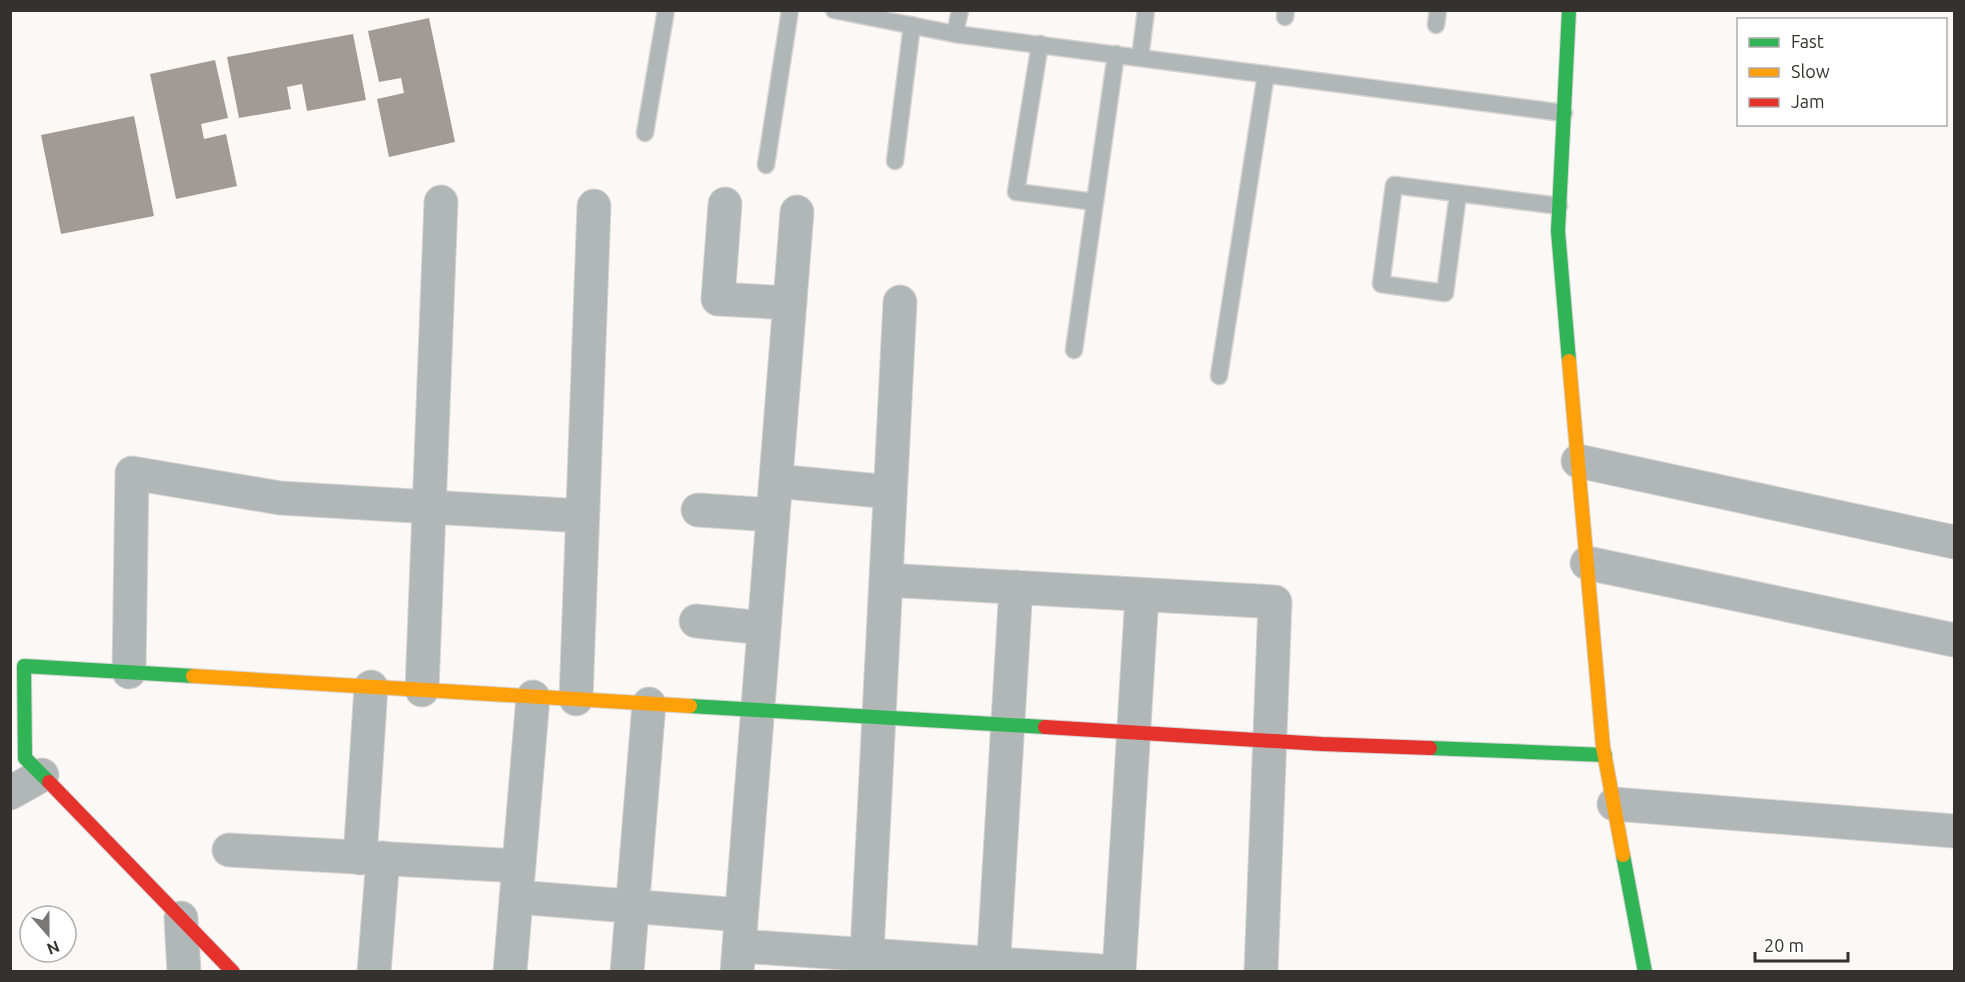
<svg xmlns="http://www.w3.org/2000/svg" width="1965" height="982" viewBox="0 0 1965 982" font-family="Ubuntu,sans-serif">
  <rect width="100%" height="100%" fill="#fbf8f6"/>
  <path fill="#a29a95" d="M429,18L455,142L389,157L377,99L404,93L401,78L379,82L368,31Z
    M353,34L366,100L307,111L302,84L287,87L291,109L239,118L227,57Z
    M215,60L228,118L201,124L204,139L226,134L237,186L176,199L150,74Z
    M134,116L154,216L61,234L41,135Z"/>
  <g fill="none" stroke-linecap="round" stroke-linejoin="round">
    <defs>
      <path id="lane" d="M834,10L955,34L1564,113
        M1285,17L1286,10
        M1436,25L1438,10
        M955,34L960,10
        M1040,44L1016,192L1095,202
        M1140,58L1146,10
        M645,133L666,10
        M895,161L912,25
        M766,165L790,10
        M1458,194L1445,293L1381,284L1394,185L1559,206
        M1074,350L1116,54
        M1219,376L1266,74"/>
      <path id="street" d="M725,204L718,299L790,303
        M1578,461L1954,542
        M776,481L890,492
        M698,510L773,515
        M1587,563L1954,640
        M886,580L1275,602L1261,972
        M696,621L764,628
        M129,672L132,473L280,498L582,516
        M422,690L441,202
        M576,699L594,206
        M10,793L42,775
        M1614,804L1954,831
        M229,850L519,866
        M360,858L371,687
        M516,897L741,915
        M181,918L184,972
        M739,946L1117,972
        M374,972L383,858
        M510,972L533,697
        M627,972L649,704
        M737,972L797,212
        M866,972L900,302
        M993,972L1016,587
        M1119,972L1142,595"/>
      <path id="fast" d="M1569,10L1558,231L1569,361
        M690,706L1045,727
        M1430,748L1605,755
        M49,782L25,758L24,666L193,676
        M1623,855L1645,972"/>
      <path id="slow" d="M1569,361L1603,747L1623,855
        M193,676L690,706"/>
      <path id="jam" d="M1045,727L1322,744L1430,748
        M49,782L233,972"/>
    </defs>
    <use href="#lane" stroke="#d6d4d3" stroke-width="19"/>
    <use href="#street" stroke="#d6d4d3" stroke-width="35"/>
    <use href="#fast" stroke="#d6d4d3" stroke-width="16"/>
    <use href="#slow" stroke="#d6d4d3" stroke-width="16"/>
    <use href="#jam" stroke="#d6d4d3" stroke-width="16"/>
    <use href="#lane" stroke="#b1b6b7" stroke-width="16"/>
    <use href="#street" stroke="#b1b6b7" stroke-width="33"/>
    <use href="#fast" stroke="#30b455" stroke-width="14"/>
    <use href="#slow" stroke="#ff9f0a" stroke-width="14"/>
    <use href="#jam" stroke="#e5322d" stroke-width="14"/>
  </g>
  <rect width="1965" height="982" fill="none" stroke="#34312f" stroke-width="24"/>
  <rect x="1737" y="18" width="210" height="108" fill="#ffffff" stroke="#aeadac" stroke-width="1.5"/>
  <rect x="1749" y="38" width="30" height="9" fill="#30b455" stroke="#aeadac" stroke-width="1.5"/>
  <text x="1791" y="48" font-size="18" fill="#34312f">Fast</text>
  <rect x="1749" y="68" width="30" height="9" fill="#ff9f0a" stroke="#aeadac" stroke-width="1.5"/>
  <text x="1791" y="78" font-size="18" fill="#34312f">Slow</text>
  <rect x="1749" y="98" width="30" height="9" fill="#e5322d" stroke="#aeadac" stroke-width="1.5"/>
  <text x="1791" y="108" font-size="18" fill="#34312f">Jam</text>
  <g transform="translate(48 934) rotate(159)"><circle r="28" fill="#ffffff" stroke="#aeadac" stroke-width="1.5"/>
  <path d="M0-4.5L10 22L0 15L-10 22Z" fill="#7a7775"/>
  <text y="-9" font-size="16" font-weight="bold" text-anchor="middle" fill="#34312f">N</text>
  </g>
  <path d="M1755 952v9h93v-9" fill="none" stroke="#34312f" stroke-width="3"/>
  <text x="1764" y="952" font-size="18" fill="#34312f" stroke="#ffffff" stroke-width="4.5" paint-order="stroke">20 m</text>
</svg>
